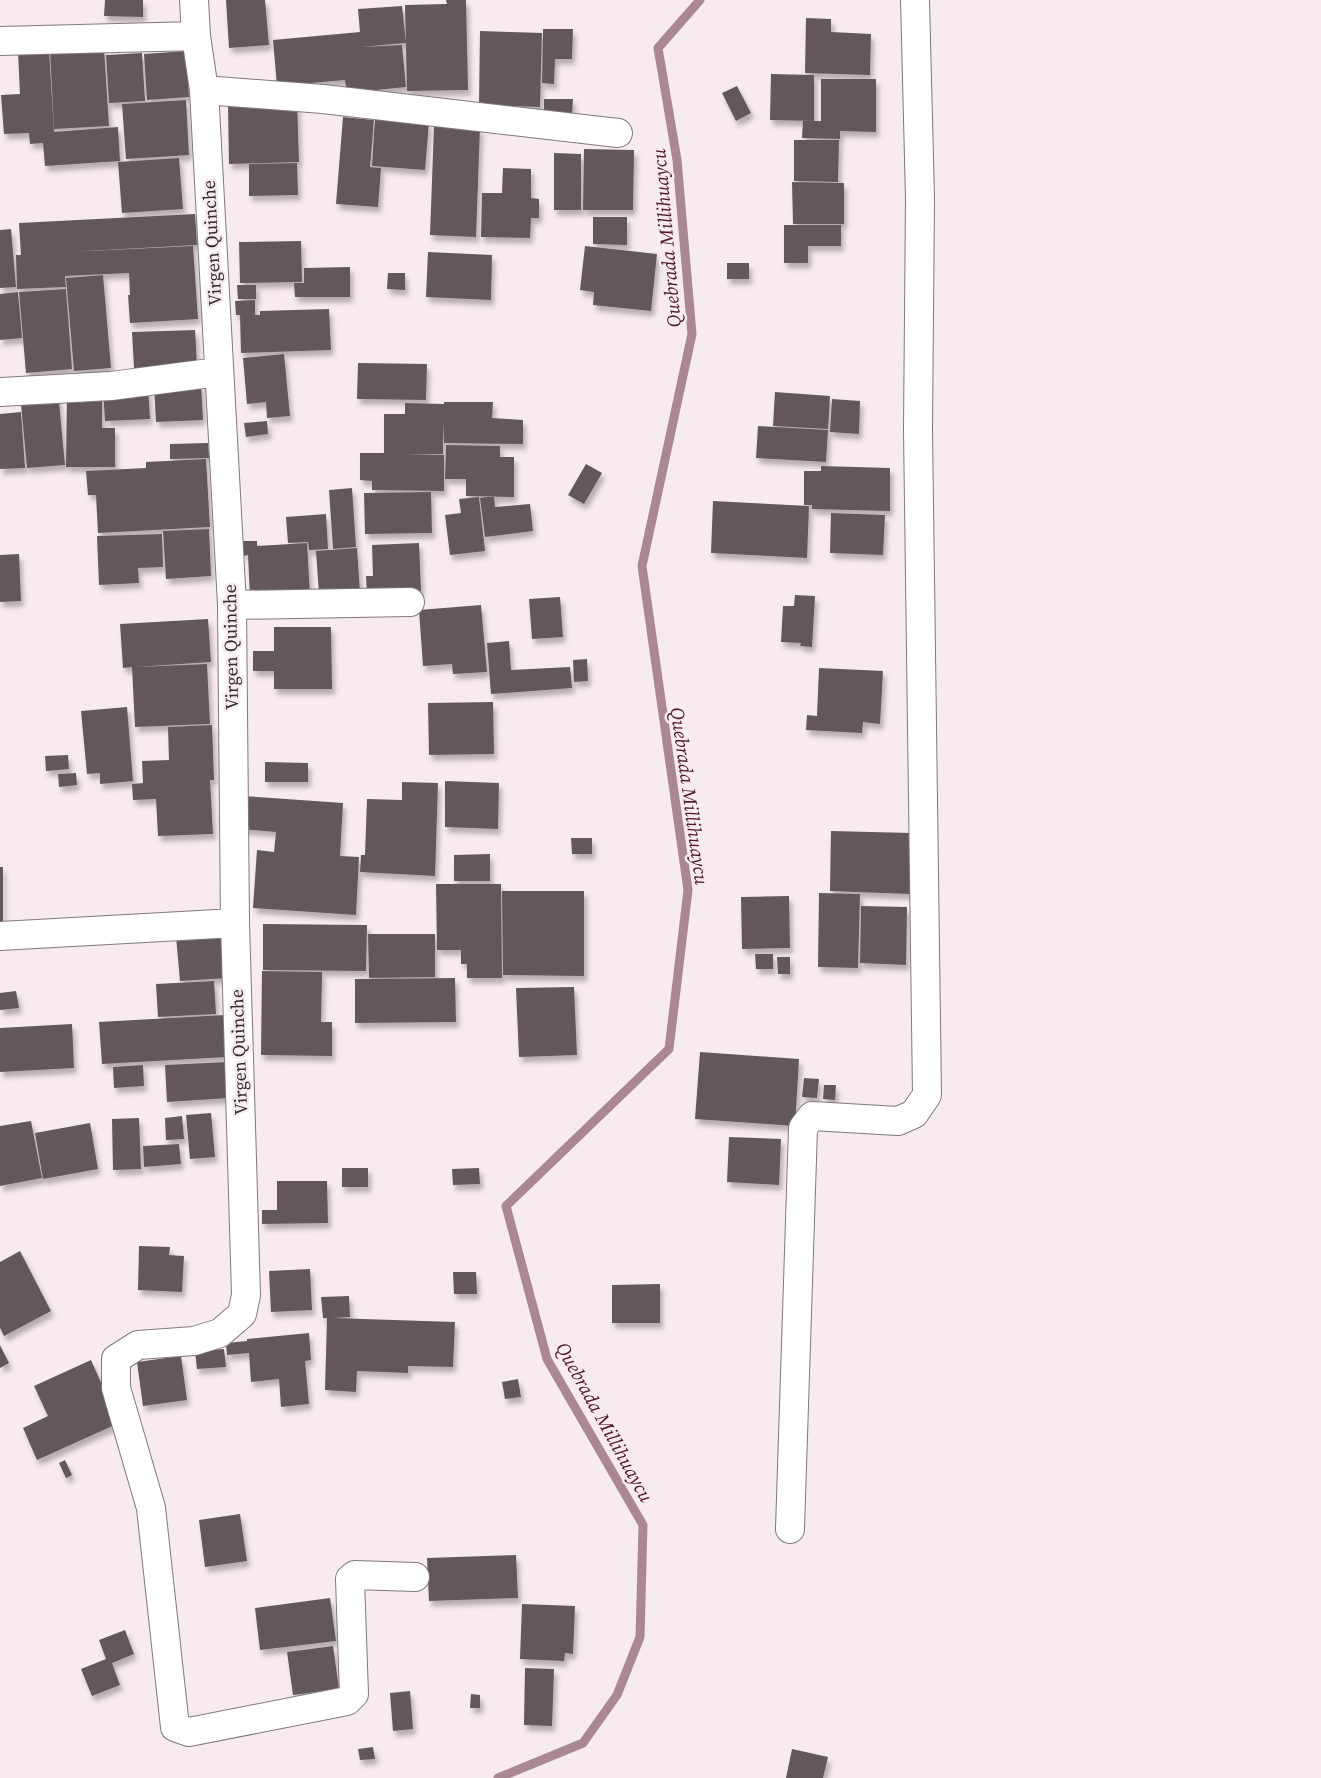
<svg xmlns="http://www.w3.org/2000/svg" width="1321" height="1778" viewBox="0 0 1321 1778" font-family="'Source Serif 4',serif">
  <defs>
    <filter id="shadow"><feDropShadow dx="3" dy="5.5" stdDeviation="2.5" flood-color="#0004"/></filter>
  </defs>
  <rect width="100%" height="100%" fill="#f7ebee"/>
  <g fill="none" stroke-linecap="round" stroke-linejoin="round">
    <path stroke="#aa8891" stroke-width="9" d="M498,1778L583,1743L617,1695L640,1637L643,1525L547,1359L506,1206L669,1049L688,890L642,566L692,334L677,160L658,48L700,0"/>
  </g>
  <path fill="#62595b" filter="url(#shadow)" d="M105,0H143V17L104,16Z
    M226,0H265L269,45L229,48Z
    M446,0H466L468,90L407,91L405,5L447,4Z
    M402,6L406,43L361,47L402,45L406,87L347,93L345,80L277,86L273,40L360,32L358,9Z
    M806,18L831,19V32L871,34L870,75L805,73Z
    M543,29H573L572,59H555L554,84L542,83Z
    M480,31L542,33L540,107L479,105Z
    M104,48L109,126L54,129L50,51Z
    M49,50L54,132L118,127L120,161L45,166L43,143L30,144L29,133L4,134L1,95L20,94L18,52Z
    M186,51L189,97L147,100L144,54Z
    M142,53L145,101L109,103L106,55Z
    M771,74L814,75V121L770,120Z
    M821,79H876V132L840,131V139L802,138L803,121H821Z
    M737,86L751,113L736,121L722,93Z
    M544,99H573L572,113H544Z
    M186,100L189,155L126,159L122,104Z
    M297,102L299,162L229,164L228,103Z
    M343,117L374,120L370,167L381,168L378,207L336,204Z
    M375,118L429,122L425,170L372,166Z
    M434,126L480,127L476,237L430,235Z
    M794,140H839L838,182L794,181Z
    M584,149L634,150L633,210H583Z
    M554,153L581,154V210H554Z
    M179,158L183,209L122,213L118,162Z
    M297,163L298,195L249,196V164Z
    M503,168L531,169V198L539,199V218H531L530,238L481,237L482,193H502Z
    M792,182L844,183V224H793Z
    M195,214L197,245L68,252L193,246L198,319L130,323L128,295H130L129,273L65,276L66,287L17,289L16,255H21L19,223Z
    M593,217H627V245L593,244Z
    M784,225H841V246H808V263H784Z
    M11,229L16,287L0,288V230Z
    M301,241L302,282L240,283L239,242Z
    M585,246L657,254L651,311L593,305L594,292L580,290Z
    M428,252L492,255L491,300L426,297Z
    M727,263H749V279H727Z
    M350,267V297H295L294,283H304V268Z
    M388,273H405V290L387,289Z
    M103,275L111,368L74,371L66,278Z
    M237,285H256V299H238Z
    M66,289L72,369L26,373L19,292Z
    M18,292L22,338L0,340V294Z
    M255,300V315H260V311L329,309L331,350L241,353L240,315H236L235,301Z
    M195,330L197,366L134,368L132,332Z
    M284,354L290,416L267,418L266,402L247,404L243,358Z
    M358,363L427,364L426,400L357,399Z
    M201,383L203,420L156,422L154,385Z
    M148,387L150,419L105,421L103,389Z
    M67,390H102V428H115V467H66Z
    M58,392L65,465L27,468L20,394Z
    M775,392L830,396L828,429L773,426Z
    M832,399L860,401L859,434L830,432Z
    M444,402H493L492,418L523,420V444L444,443L443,423V454H406L444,455V491L372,490V481L360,480V453H384V414H405V403L444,404Z
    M21,412L25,468L0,469V414Z
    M267,421L268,434L246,437L244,423Z
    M758,426L828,430L826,462L756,458Z
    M208,443L209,458L170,459V444Z
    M446,445L500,446V457H514V497L466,496V479H445Z
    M206,459L210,527L98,533L96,495H88L86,471L146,468V462Z
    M586,464L602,473L584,504L568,495Z
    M821,466L890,468V511L812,509V505H804V471H821Z
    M352,488L356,547L333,549L329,490Z
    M431,492L432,533L365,534L364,493Z
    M494,496L495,507L530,504L533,531L485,537L480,498Z
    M479,497L485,551L450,555L445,515L461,513L459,499Z
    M713,501L809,506L807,558L711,553Z
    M831,513L885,515L883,555L830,553Z
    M326,514L328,549L309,550L308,542L288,543L286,517Z
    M209,529L211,576L166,579L163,531Z
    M162,534L163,567L138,568L139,583L99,585L97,536Z
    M243,541H257V546L307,543L310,594L250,597L248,555L244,556Z
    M419,543L421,591L367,594L366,576H373L372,545Z
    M357,548L360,592L319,594L316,551Z
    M19,554L21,601L0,602V555Z
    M795,595L815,596L812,647L800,646L801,643L781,642L783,606H794Z
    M560,597L563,637L532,639L529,599Z
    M481,605L487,672L453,674L452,664L423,666L419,610Z
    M208,619L211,662L136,667L207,664L210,724L135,727L132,667L123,668L120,624Z
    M274,627H331L332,689H274V671H253V651H274Z
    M509,641L511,670L570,667L572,688L491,694L487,643Z
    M587,659L588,681L574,682L573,660Z
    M819,668L883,671L880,724L863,722L862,733L806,730L807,715L817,716Z
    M493,702L494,754L429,755L428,703Z
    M127,707L133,781L100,784V773L87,774L81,711Z
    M212,725L214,780H210L213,834L158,836L156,799L133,800L132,784L143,783L142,761L169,760L168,727Z
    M68,755L69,769L46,771L45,756Z
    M265,762L308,763V782H265Z
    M76,773L77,785L59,787L58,774Z
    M445,781L499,783L498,829L445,827Z
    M402,782L438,783L435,876L360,872L361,855H365L367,799L402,800Z
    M243,796L343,803L340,856L359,857L356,915L253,908L257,850L274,852L276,832L241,829Z
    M831,831L911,833L910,894L830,891Z
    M571,838H592V854H572Z
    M490,854V881H454V855Z
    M0,867H3V926H0Z
    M436,884H501L502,978H467V964H461V950H437Z
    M502,891H584V976L503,975Z
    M819,893L860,894L858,968L818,967Z
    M789,896L790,948L742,949L741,897Z
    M861,906L907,907L906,965L860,963Z
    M263,924L367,925L366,971L263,970Z
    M224,933L228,978L180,981L176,936Z
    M368,934H435V977L369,978Z
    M755,954H773V969H756Z
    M777,957H790V974H778Z
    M262,971L322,972L321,1022H332V1056L261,1055Z
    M455,978L456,1022L355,1023V979Z
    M214,981L216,1014L158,1017L156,984Z
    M574,987L577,1055L519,1057L516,988Z
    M16,991L19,1008L0,1010V993Z
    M225,1015L227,1057L102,1064L99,1022Z
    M72,1024L74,1068L0,1072V1028Z
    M700,1052L799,1059L795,1126L695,1119Z
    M227,1062L229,1098L167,1102L165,1065Z
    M143,1065L144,1086L114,1088L113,1067Z
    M804,1078L819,1079L817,1098L802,1097Z
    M824,1085H836L835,1100L823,1099Z
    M211,1113L215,1157L190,1159L186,1115Z
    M182,1116L184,1139L166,1140L165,1118Z
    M139,1118L141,1169L113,1170L112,1119Z
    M31,1121L42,1178L0,1186V1126Z
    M90,1123L98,1169L43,1179L35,1133Z
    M729,1137L781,1139L779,1185L727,1182Z
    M179,1144L181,1164L144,1167L143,1146Z
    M342,1168H368V1187H342Z
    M479,1168L480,1184L453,1185L452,1169Z
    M277,1181H327L328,1223L262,1224V1210H277Z
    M139,1246L170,1247L169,1255L184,1256L182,1292L138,1290Z
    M20,1251L51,1311L4,1336L0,1328V1262Z
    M310,1269L312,1310L271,1312L269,1271Z
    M453,1272H476L477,1294H454Z
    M660,1284V1323H612V1285Z
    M349,1296L350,1317L333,1318L455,1322L453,1367L408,1366V1373L357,1371L356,1392L325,1390L327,1318H323L321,1297Z
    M309,1333L311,1360L305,1361L309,1404L281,1407L279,1379L251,1382L249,1353L227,1355L226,1343L247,1341V1339Z
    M0,1345L9,1363L0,1368Z
    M224,1349L226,1367L197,1369L195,1351Z
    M181,1356L187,1400L143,1406L137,1362Z
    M91,1360L119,1423L37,1460L23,1428L48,1416L34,1386Z
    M518,1379L521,1397L505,1399L502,1382Z
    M65,1460L72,1475L66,1478L59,1463Z
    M240,1514L247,1561L205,1567L199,1520Z
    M516,1555L518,1598L429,1601L427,1558Z
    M330,1598L336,1641L260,1650L255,1608Z
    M522,1604L575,1606L573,1654L565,1653L564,1661L520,1659Z
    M125,1630L134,1654L112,1663L120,1685L92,1696L81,1669L106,1659L99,1640Z
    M333,1646L339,1689L293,1695L287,1652Z
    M525,1668L554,1669L552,1726L524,1725Z
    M410,1691L413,1729L393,1731L390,1693Z
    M471,1694L480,1695V1708H470Z
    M373,1747L375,1759L360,1760L358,1749Z
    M792,1749L828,1757L823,1778H786Z"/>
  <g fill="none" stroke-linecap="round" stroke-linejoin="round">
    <defs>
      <path id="minor" d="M194,0L196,36L204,90L232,605L235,923L246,1295L242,1314L220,1333L194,1341L138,1345L116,1359V1388L151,1508L175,1727L189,1732L347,1701L354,1694L350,1579L355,1575L415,1577
        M0,41L196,36
        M204,90L323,99L618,133
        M0,392L111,386L218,372
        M232,605L410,602
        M0,936L235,923
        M790,1529L803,1128L812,1116L898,1121L914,1114L927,1095L918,430L920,198L915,0"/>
    </defs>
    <use href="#minor" stroke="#82787b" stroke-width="30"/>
    <use href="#minor" stroke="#fff" stroke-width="28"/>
  </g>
  <g text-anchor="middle" stroke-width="5" stroke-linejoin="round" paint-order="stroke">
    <g font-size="18" fill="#322e2f" stroke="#f7ebee">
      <text transform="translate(212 243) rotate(-93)" y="6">Virgen Quinche</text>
      <text transform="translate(231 647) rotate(-91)" y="6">Virgen Quinche</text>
      <text transform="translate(239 1052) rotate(-92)" y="6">Virgen Quinche</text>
    </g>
    <g font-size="19" font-style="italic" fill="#52182d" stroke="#f7ebee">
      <text transform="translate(666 238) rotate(-95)" y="7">Quebrada Millihuaycu</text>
      <text transform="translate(690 796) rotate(82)" y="7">Quebrada Millihuaycu</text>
      <text transform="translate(605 1422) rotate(61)" y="7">Quebrada Millihuaycu</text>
    </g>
  </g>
</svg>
